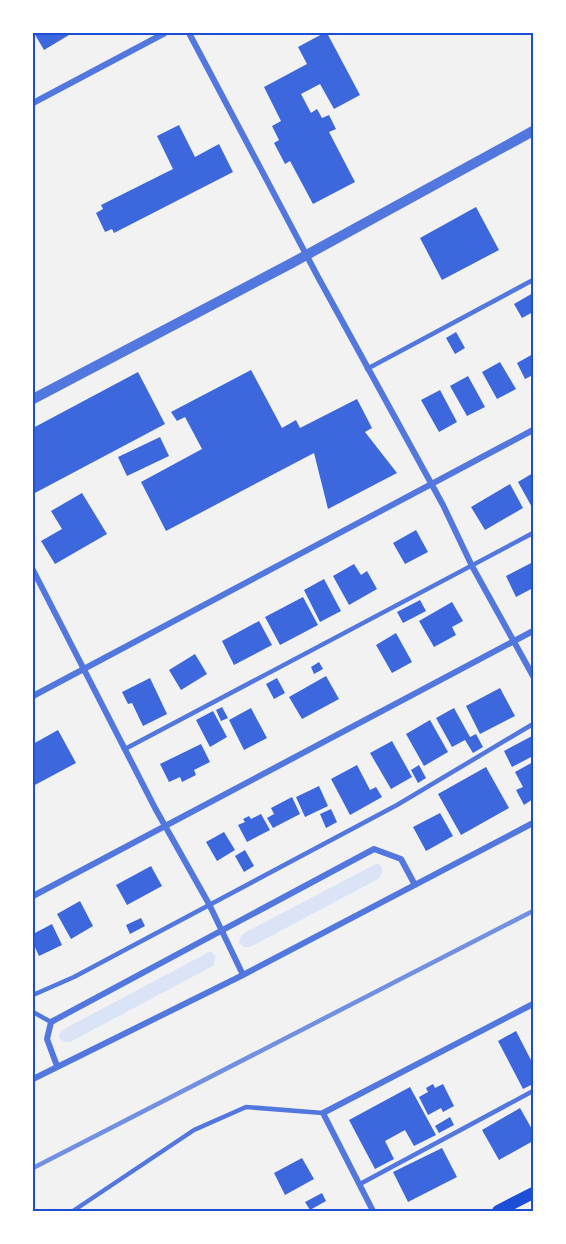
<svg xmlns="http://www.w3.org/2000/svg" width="566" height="1244" viewBox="0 0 566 1244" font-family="Roboto,sans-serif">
  <rect width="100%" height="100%" fill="#f2f2f2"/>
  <path fill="#dbe4f7" d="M376,864H379L383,869L380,878L250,947H244L239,943L240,938L244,933Z
    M209,952H212L216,957L213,966L70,1042H64L59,1038L60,1033L64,1029Z"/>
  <path fill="#3d67dc" d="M34,33H68L69,35L44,50Z
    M324,33H327L360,95L334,109L320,84L301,94L311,113L317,109L322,118L329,115L336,129L329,132L355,182L313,204L290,161L285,164L274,143L279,140L272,126L281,121L264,87L307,64L298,47Z
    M179,125L195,157L219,144L233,172L114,233L112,229L105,232L96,213L103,209L101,205L173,169L157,136Z
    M476,207L499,250L442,280L420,238Z
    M533,293V312L522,318L514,304Z
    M456,332L465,348L455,354L446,338Z
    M533,354V375L525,379L517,363Z
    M500,362L516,389L497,399L482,372Z
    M251,370L282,428L296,420L300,428L357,399L372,428L365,432L397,473L328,509L314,453L166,531L141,482L202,449L185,417L177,421L171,412Z
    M138,372L165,424L33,494V428Z
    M468,376L485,407L467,416L450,386Z
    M440,390L457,422L439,432L421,400Z
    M160,437L169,456L127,476L118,457Z
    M533,473V509L518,482Z
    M510,484L523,508L485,530L471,507Z
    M82,493L107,534L55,564L41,541L62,529L51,511Z
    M416,530L428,552L405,564L393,543Z
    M533,562V588L516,597L506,576Z
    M354,564L361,575L367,571L377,589L349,605L333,576Z
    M324,579L341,611L320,622L304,590Z
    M303,597L318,625L280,645L265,617Z
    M420,600L426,611L403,623L397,612Z
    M452,602L463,621L452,627L456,635L434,647L419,621Z
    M259,621L272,645L234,665L222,641Z
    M396,633L412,662L392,673L376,645Z
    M195,654L207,674L181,690L169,670Z
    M319,662L323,669L314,674L311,667Z
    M326,676L339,699L302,719L289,697Z
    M150,678L167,714L143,726L132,703L128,704L122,692Z
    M277,678L285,693L274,699L266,684Z
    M500,688L515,716L480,734L466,706Z
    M222,707L228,718L221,721L216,710Z
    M251,708L267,738L244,750L229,720Z
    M454,708L470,737L476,734L483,747L473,753L465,740L452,747L436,718Z
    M213,711L227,737L210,747L196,720Z
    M430,720L448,752L424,766L406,734Z
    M58,730L76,763L33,786V755L35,754L33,744Z
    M532,736L533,756L512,767L504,751Z
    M392,741L412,777L391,789L370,753Z
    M201,744L210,762L194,770L196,775L182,782L180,777L169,782L160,764Z
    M533,762V799L524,805L516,790L523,787L515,772Z
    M357,765L370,790L376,787L382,797L350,815L331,779Z
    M419,765L426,778L418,783L411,770Z
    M486,767L509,808L461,835L438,794Z
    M319,786L328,806L305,817L296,797Z
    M292,797L300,814L273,828L267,818L274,814L271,808Z
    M331,809L337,822L326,828L320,814Z
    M440,813L453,836L426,851L413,827Z
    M261,814L270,830L247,842L238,825L245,822L243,819L249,816L251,819Z
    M224,832L235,850L217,861L206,842Z
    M245,850L254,866L244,872L235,856Z
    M151,866L162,886L127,905L116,885Z
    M80,901L93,926L71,939L57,914Z
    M141,918L145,926L130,934L126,925Z
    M52,924L62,945L39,956L33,943V934Z
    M516,1031L533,1064V1084L523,1089L498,1041Z
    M433,1084L435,1088L443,1084L454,1106L443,1112L441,1108L428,1115L419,1097L428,1092L426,1088Z
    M410,1087L436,1135L414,1146L405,1130L385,1141L394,1159L375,1169L349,1120Z
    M520,1108L533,1131V1141L499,1160L482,1130Z
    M450,1117L454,1125L439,1133L435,1126Z
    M442,1148L457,1177L408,1202L393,1172Z
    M302,1158L314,1179L285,1195L274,1173Z
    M322,1193L326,1201L310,1210L305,1202Z"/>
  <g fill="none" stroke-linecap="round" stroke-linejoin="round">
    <path stroke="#5277de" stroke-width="4.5" d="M367,369L533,280
      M125,749L533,533
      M33,995L74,977L397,805L533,724
      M33,1012L51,1022
      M360,1184L533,1091
      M73,1211L194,1130L246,1107L323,1113"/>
    <path stroke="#5277de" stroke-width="6" d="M189,33L318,277L443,505L472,566L533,676
      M33,103L165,33
      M33,570L155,808L209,904L243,975
      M33,696L533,430
      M33,896L533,631
      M57,1066L47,1039L51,1022L374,849L401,859L415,885
      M33,1079L243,975L533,823
      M373,1211L323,1113L533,1004"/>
    <path stroke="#5277de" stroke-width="10" d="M33,399L290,264L533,131"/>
    <path stroke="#1d4ed8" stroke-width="12" d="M498,1211L533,1193"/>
    <path stroke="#7290e2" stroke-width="4.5" d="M33,1168L533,911"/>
  </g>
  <rect width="566" height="1244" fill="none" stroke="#ffffff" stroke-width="69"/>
  <rect x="34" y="34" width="498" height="1176" fill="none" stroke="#1d4ed8" stroke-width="2"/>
</svg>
